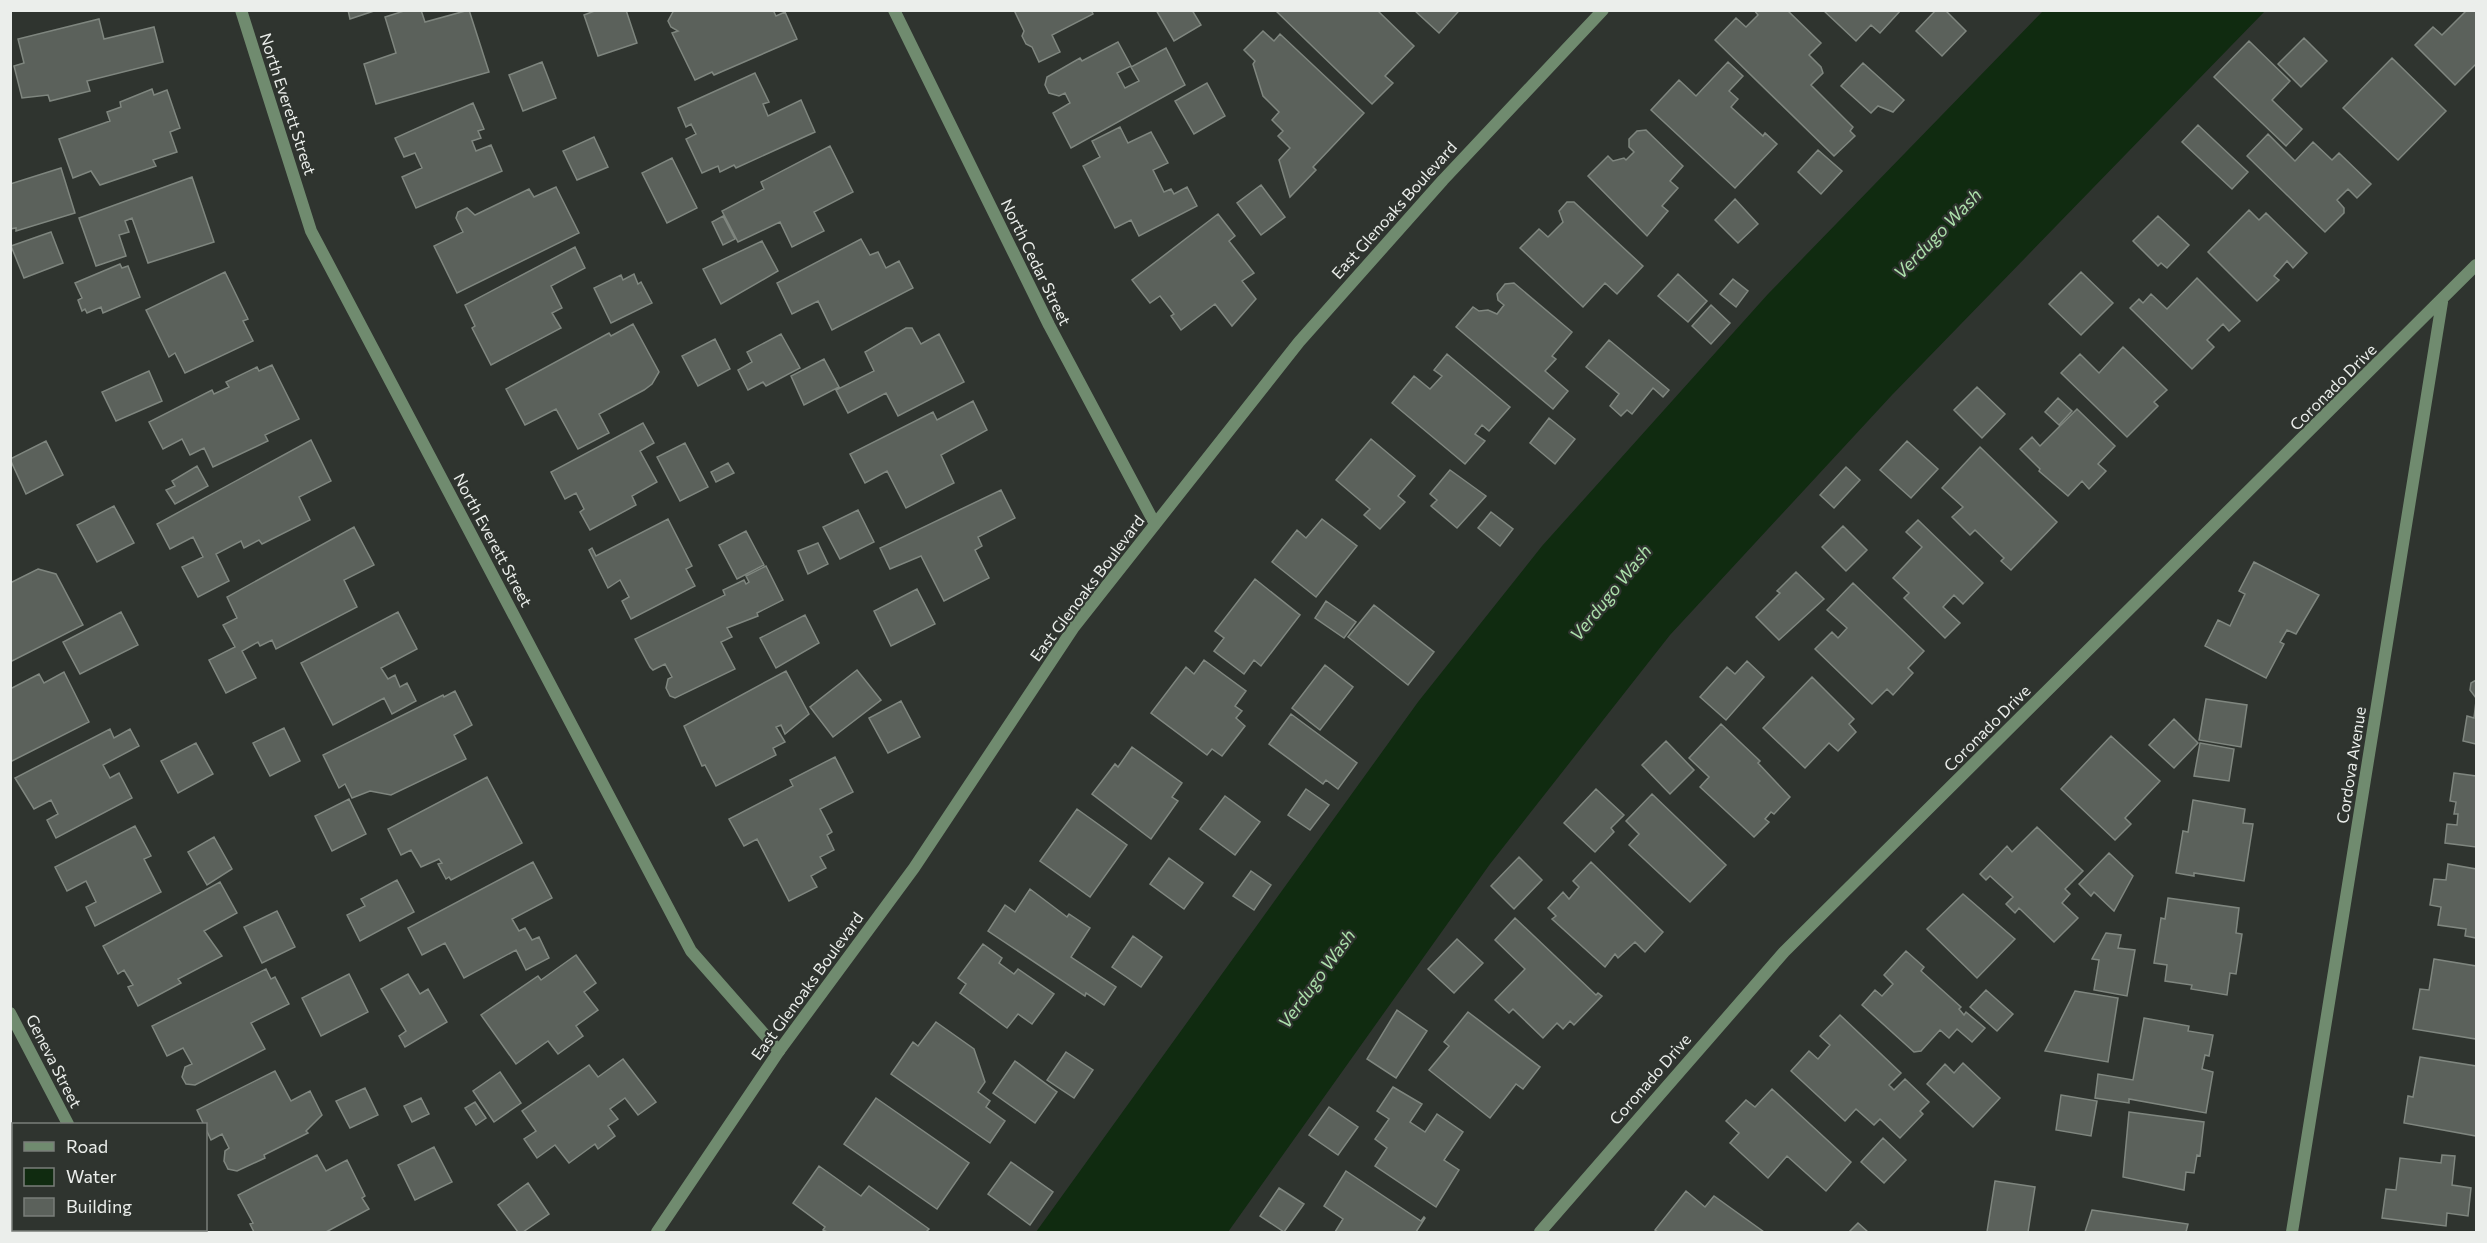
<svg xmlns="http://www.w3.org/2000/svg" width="2487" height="1243" viewBox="0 0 2487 1243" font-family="Commissioner,sans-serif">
  <rect width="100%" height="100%" fill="#2f342f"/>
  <path fill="#102b10" d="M2043,11H2265L1892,395L1670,635L1490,864L1228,1232H1036L1418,702L1542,546L1768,294Z"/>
  <path fill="#5b615b" stroke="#7f867f" stroke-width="1.5" d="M348,10H377L350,19Z
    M407,10H421L425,22L469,10L489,72L376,104L364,64L396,53L385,17Z
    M597,10H626L637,43L598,56L584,15Z
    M674,10H773L776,16L785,12L797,39L714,75L712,72L695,80L672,33L678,31L671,27L668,21Z
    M1014,10H1091L1093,14L1052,35L1060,52L1039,62L1032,47L1026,44L1022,36L1024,31Z
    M1156,10H1192L1201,25L1174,41Z
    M1377,10L1414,46L1385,76L1393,83L1372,104L1276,11Z
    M1414,10H1457L1458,12L1439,33Z
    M1754,10H1787L1821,43L1809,55L1821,67L1823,73L1811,85L1853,127L1850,131L1855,136L1834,156L1715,40L1736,18L1746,27L1758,15Z
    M1823,10H1901L1880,33L1871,25L1856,41Z
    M1936,10H1945L1966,31L1942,56L1916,31Z
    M2467,10H2476V64L2455,85L2415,45L2433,27L2442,35Z
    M99,19L104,39L154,27L163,62L87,81L90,91L50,101L48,95L22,98L14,66L24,63L18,39Z
    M1263,31L1274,41L1280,34L1364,113L1313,167L1316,170L1290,197L1279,160L1290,148L1278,136L1283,131L1272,120L1279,112L1263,96L1253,64L1255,61L1244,50Z
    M2304,38L2327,61L2301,87L2278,64Z
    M2249,41L2290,81L2272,100L2302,129L2286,146L2214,77Z
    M1118,42L1131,66L1117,73L1125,88L1139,81L1131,67L1166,48L1185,85L1071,148L1053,113L1070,103L1065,93L1059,96L1049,93L1045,85L1047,77L1080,58L1082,61Z
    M2392,58L2446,111L2398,160L2343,108Z
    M542,62L556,98L523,111L509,75Z
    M1728,62L1743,76L1729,91L1738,99L1731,107L1763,136L1765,133L1777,144L1735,188L1651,110L1679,80L1696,96Z
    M1863,63L1904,100L1893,112L1878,106L1871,113L1841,86Z
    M755,73L769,102L763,104L768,116L801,100L815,132L736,168L734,165L720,172L718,166L702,173L686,139L696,134L691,124L686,127L678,108Z
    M1207,83L1225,116L1194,134L1175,101Z
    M152,89L154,95L167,90L180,128L170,132L177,152L153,160L156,166L100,185L91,171L73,178L59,139L110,121L107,112L121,107L120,102Z
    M473,103L484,129L478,131L481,138L472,141L476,151L491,145L502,171L416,208L402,177L422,168L415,153L404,157L395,138Z
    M2198,125L2248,172L2232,189L2182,142Z
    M1120,127L1128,143L1151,132L1168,163L1153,170L1164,192L1171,189L1174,194L1187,187L1197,206L1139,236L1131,220L1115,228L1083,166L1100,157L1092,141Z
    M1646,130L1683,166L1670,181L1678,188L1662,206L1668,211L1647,236L1588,176L1608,156L1613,161L1624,158L1626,160L1634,152L1629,147V139L1637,131Z
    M2268,134L2295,161L2313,142L2332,160L2339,153L2371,184L2357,198L2348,189L2337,200L2344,208V213L2325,232L2247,156Z
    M594,137L608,167L577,180L563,151Z
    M830,146L853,192L814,212L824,231L792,247L780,222L738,242L722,211L764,189L761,182Z
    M1818,150L1842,171L1821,194L1798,172Z
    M672,158L697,208L667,223L642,173Z
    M61,168L75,213L16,231V228L10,229V184Z
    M192,177L214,242L148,263L132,218L125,221L129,232L119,235L126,256L96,266L79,218Z
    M1261,185L1285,217L1261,235L1237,203Z
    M556,187L579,233L457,293L434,246L463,232L456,218L458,212L467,208L475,215L529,189L534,197Z
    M1735,199L1758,224L1738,243L1715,220Z
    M1567,202H1574L1643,266L1617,294L1605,283L1583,307L1520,248L1539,229L1548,237L1563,222L1559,211Z
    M2249,210L2259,220L2266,213L2307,253L2293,268L2287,261L2274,276L2279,280L2257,301L2208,252Z
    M1218,214L1235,236L1229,241L1254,273L1242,281L1256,299L1232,326L1215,304L1181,330L1171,316L1174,314L1160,296L1150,303L1132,280Z
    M723,216L735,239L723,245L712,222Z
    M2158,216L2189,245L2167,268L2161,263L2158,266L2133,241Z
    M51,232L63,263L24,278L11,246Z
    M861,239L870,255L878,252L886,268L899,261L913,288L832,330L818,301L792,314L777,283Z
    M762,241L778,271L721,304L703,269Z
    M575,247L585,268L551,286L562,308L552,313L561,328L491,365L472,328L475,326L465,305Z
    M120,264L122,268L128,266L140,297L103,313L101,307L87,313L85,309L82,311L78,300L82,298L75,283Z
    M225,272L248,319L243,321L253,341L185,373L175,353L169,357L146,310Z
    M2081,272L2113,303L2081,335L2049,304Z
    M634,274L638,284L641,282L652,303L611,323L594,288L621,275L623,280Z
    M1678,274L1707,301L1688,322L1658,296Z
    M2197,278L2240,321L2229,331L2223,324L2207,340L2214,347L2192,369L2130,308L2139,299L2143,303L2151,294L2167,309Z
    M1733,279L1748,291L1736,307L1720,294Z
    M1514,283L1572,332L1552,356L1556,359L1545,371L1568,391L1553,409L1456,327L1473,307L1479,311L1488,310L1497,314L1504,305L1498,300L1497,294L1505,284Z
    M1711,305L1730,323L1711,344L1692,326Z
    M633,324L659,372L652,384L644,390L599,414L609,433L578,449L556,409L525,425L506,389L609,333L611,336Z
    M906,328H912L921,344L939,334L964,382L898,416L886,393L848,413L836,390L874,371L865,352Z
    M781,334L800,368L766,386L763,382L748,390L738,370L752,362L747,352Z
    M715,339L730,369L698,386L682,356Z
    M1609,340L1669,390L1663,397L1653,388L1632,414L1627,410L1621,416L1610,406L1619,394L1586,367Z
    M2123,347L2167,390L2154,402L2158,406L2127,437L2061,373L2080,354L2099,373Z
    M1447,354L1510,407L1489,431L1482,425L1475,434L1485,441L1465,464L1392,403L1414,376L1430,389L1442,376L1434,370Z
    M824,359L839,387L804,405L791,376Z
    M272,365L299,419L265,435L268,441L213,467L204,448L190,455L182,439L163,449L149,422L212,390L214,394L229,387L226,382L257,367L259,371Z
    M149,371L162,401L116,421L102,392Z
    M1977,387L2005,414L1982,438L1954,410Z
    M2058,398L2072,411L2059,425L2045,412Z
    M973,401L987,430L941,455L954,483L906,508L887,471L865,483L850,454L933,412L937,420Z
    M2077,409L2115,446L2098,464L2106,471L2089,489L2082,481L2068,496L2039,471L2040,469L2020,449L2032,437L2040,446Z
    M1549,418L1575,439L1555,464L1530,443Z
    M643,423L654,443L640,451L657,482L632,496L636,505L590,530L580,512L584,509L576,493L565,499L551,472Z
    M1371,439L1415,476L1398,496L1405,502L1380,529L1364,515L1370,509L1336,480Z
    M311,440L331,481L299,497L310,520L262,544L259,540L244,548L241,541L216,554L229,581L198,597L182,567L203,557L193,537L170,549L157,524Z
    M46,441L63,475L26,494L10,459Z
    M1907,441L1938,469L1911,498L1880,470Z
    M685,443L708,487L680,501L657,457Z
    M1980,447L2057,522L2011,570L2001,561L2004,558L1975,530L1970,535L1952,517L1963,507L1942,488Z
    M728,463L734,473L716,482L711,472Z
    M197,466L208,486L175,504L166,490L175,486L172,481Z
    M1846,467L1860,480L1834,508L1820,495Z
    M1450,470L1486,496L1457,528L1431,506L1437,500L1430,494Z
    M1001,490L1015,518L978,537L982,546L975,550L989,578L944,601L921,556L890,569L880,548Z
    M114,506L134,543L97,562L77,525Z
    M858,510L874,542L840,559L823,527Z
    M1491,512L1513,529L1500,546L1478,528Z
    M668,519L692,566L686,569L695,586L631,619L622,601L629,597L620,580L608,588L589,550L592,548L596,556Z
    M1322,519L1357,546L1316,597L1272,562L1297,530L1306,538Z
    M1918,520L1983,583L1963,604L1954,595L1943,607L1960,623L1945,638L1904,598L1909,593L1893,578L1922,547L1906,532Z
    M1843,526L1867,550L1846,571L1822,547Z
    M354,527L374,565L344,580L357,607L276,649L272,640L260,646L258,642L242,651L256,678L226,693L209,660L235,647L223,625L237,618L227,597Z
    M746,531L764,565L737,579L719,545Z
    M818,543L828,564L808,574L798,551Z
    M2254,562L2319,595L2296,634L2287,630L2280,642L2284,644L2266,678L2205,646L2218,620L2230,626L2245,594L2239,591Z
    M766,566L783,600L757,613L758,616L727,628L732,637L721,642L735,669L675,698L670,696L666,688L668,679L672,677L665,664L653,670L650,667L635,639L725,595L723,590L744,580L746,584L749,582L746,576Z
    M38,569L56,574L83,625L10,662V583Z
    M1796,572L1824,599L1779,640L1756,617L1780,593L1777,591Z
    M1255,579L1300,615L1261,666L1254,660L1244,674L1214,651L1224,638L1215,631Z
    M1853,583L1924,651L1908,668L1913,673L1893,695L1887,689L1872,704L1815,649L1832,632L1838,638L1847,628L1827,610Z
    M917,589L935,624L891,646L874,611Z
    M1326,601L1356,622L1344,638L1315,618Z
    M1374,605L1434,652L1408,685L1348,637Z
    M121,612L138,645L80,674L63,642Z
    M398,612L417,649L381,668L388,679L395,675L400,687L407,683L416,701L392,714L384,698L333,725L301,663Z
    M805,615L819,643L776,668L760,638Z
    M1204,660L1246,691L1235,706L1242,711L1236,718L1245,726L1222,756L1212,749L1207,755L1151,713L1186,667L1194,674Z
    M1747,661L1764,677L1726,720L1700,697L1727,667L1735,674Z
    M1325,665L1353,687L1320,730L1292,708Z
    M857,670L881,700L833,737L810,707Z
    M786,671L809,714L785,734L781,725L776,727L785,742L773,748L776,755L716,786L705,765L702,766L684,726Z
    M64,672L89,722L10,762V689L39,674L44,683Z
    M1812,677L1854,719L1849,724L1856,732L1838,751L1829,743L1805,768L1763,728Z
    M2476,680V698L2470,690L2471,683Z
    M455,691L472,725L454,735L466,759L391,795L370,791L352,798L345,784L339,788L323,755L443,695L444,697Z
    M2206,699L2247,705L2241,747L2199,740Z
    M901,701L920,737L888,753L869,718Z
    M2476,701V744L2463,741L2467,716L2474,718Z
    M1291,714L1357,763L1338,789L1326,780L1323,784L1269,744Z
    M2174,719L2198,743L2174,768L2149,745Z
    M1721,724L1760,761L1758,763L1790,797L1774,814L1771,812L1765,819L1769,822L1754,837L1700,787L1709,777L1689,758Z
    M284,728L300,761L270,776L253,743Z
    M110,729L114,738L130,729L139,746L103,765L110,778L119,773L132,798L56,838L47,820L58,814L51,800L34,809L15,778Z
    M2111,736L2160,781L2125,818L2131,824L2115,840L2061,789Z
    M1666,741L1694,770L1670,794L1642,765Z
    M196,743L213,774L178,793L161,761Z
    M2200,743L2234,749L2229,781L2194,776Z
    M1132,747L1182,783L1172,797L1178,801L1151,839L1092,794L1115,764L1118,767Z
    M835,757L853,792L820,809L832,832L827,835L834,850L820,857L826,868L811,876L817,887L789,901L757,839L744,846L729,819L793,786L790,780Z
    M2454,773L2476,776V847L2445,843L2447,824L2457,825L2458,814H2454L2456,802L2450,801Z
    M487,777L522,843L451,880L449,877L446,879L438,864L442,863L439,859L421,867L411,850L401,855L388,829Z
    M1306,789L1329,805L1310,830L1288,815Z
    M1596,789L1624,815L1611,828L1614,832L1595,852L1564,823Z
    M1652,794L1726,865L1690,902L1629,845L1639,834L1626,821Z
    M1225,796L1260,822L1235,855L1200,829Z
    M349,799L366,834L332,851L315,816Z
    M2193,800L2245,809L2243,823L2253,824L2244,881L2194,873V876L2176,873L2183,831L2188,832Z
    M1077,809L1127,845L1090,897L1040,861Z
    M135,826L151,856L144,859L161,892L95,926L86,907L96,902L86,881L67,891L55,867Z
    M2037,827L2083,871L2065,889L2070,894L2062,903L2078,918L2054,942L2019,908L2015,913L2006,904L2013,897L1990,876L1986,880L1980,874L2007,846L2012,852Z
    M214,837L232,869L207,885L188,852Z
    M2109,853L2133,876L2114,911L2094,892L2091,896L2079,884Z
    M1519,857L1542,880L1514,909L1491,886Z
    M1169,858L1203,883L1184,909L1150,884Z
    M533,862L552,898L512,919L519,931L525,928L532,940L539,937L549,958L526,970L516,950L464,978L445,943L422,955L408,928Z
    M1591,862L1663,932L1645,952L1635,942L1618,958L1615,954L1605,967L1552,919L1556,916L1548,908L1563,892L1569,899L1579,887L1573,881Z
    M2448,864L2476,869V938L2465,936L2466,929L2438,925L2441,907L2430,905L2434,879L2446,880Z
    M1251,871L1271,885L1254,910L1233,896Z
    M397,880L414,912L360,941L347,915L365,906L361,899Z
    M220,882L237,913L204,931L222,956L178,979L181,983L138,1006L128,987L133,985L124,970L118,974L103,946Z
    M1030,889L1067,917L1069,914L1090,928L1071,957L1116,987L1104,1005L1086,993L1085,996L988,931L1005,905L1015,912Z
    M1963,894L2015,939L1977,978L1927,929Z
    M2168,898L2239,908L2236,933L2242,934L2236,974L2230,973L2227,995L2191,989L2192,985L2165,981L2167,965L2154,963L2161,918L2165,919Z
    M277,911L295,947L262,963L244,927Z
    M1515,918L1596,995L1598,993L1602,996L1574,1025L1570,1021L1563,1029L1557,1023L1543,1038L1513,1009L1509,1013L1495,1000L1525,969L1495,940Z
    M2106,933L2121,935L2118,948L2135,950L2127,996L2094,990L2099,960L2092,959Z
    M1133,936L1162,957L1141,987L1112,967Z
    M1457,939L1483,963L1454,993L1428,969Z
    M983,944L1002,958L999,963L1014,974L1018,969L1054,994L1032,1024L1018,1014L1007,1028L960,993L966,984L958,978Z
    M1906,951L1924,967L1921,971L1961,1007L1959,1009L1964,1015L1966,1012L1985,1028L1972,1042L1957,1029L1949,1038L1940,1030L1921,1051L1914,1052L1862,1005L1875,990L1882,996L1893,984L1884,975Z
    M576,955L596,983L584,992L598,1010L576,1026L583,1036L558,1054L548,1041L516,1064L481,1015L538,976L541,980Z
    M2434,959L2476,966V1039L2413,1029L2420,989L2429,990Z
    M266,969L271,979L275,977L289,1004L251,1023L265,1049L195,1085L186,1084L182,1077L185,1067L192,1064L183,1048L167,1056L152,1026Z
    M349,974L368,1012L321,1036L302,998Z
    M408,974L420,994L428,989L447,1022L405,1047L399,1036L406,1031L381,989Z
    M1986,990L2013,1014L1997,1031L1970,1007Z
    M2075,991L2118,998L2108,1062L2045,1051Z
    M1397,1010L1427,1031L1396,1078L1367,1059Z
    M1468,1012L1540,1067L1523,1089L1516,1084L1490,1118L1429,1070L1449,1046L1444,1042Z
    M1840,1015L1901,1073L1889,1085L1894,1090L1905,1079L1929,1102L1920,1111L1923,1114L1900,1138L1880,1119L1874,1125L1856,1109L1845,1121L1791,1071L1809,1051L1818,1059L1830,1045L1820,1036Z
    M2144,1018L2189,1026L2188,1031L2213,1035L2209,1056L2205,1055L2202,1069L2213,1072L2206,1113L2129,1099V1103L2095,1098L2098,1074L2133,1080Z
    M936,1022L974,1049L985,1082L978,1092L990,1101L986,1107L1005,1121L990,1143L891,1074L913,1042L918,1046Z
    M1066,1052L1093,1070L1074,1098L1047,1080Z
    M2420,1057L2476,1066V1136L2404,1123L2408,1096L2413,1097Z
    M623,1059L656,1102L638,1115L625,1098L610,1109L618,1119L608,1126L615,1136L598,1149L595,1144L569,1163L555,1145L537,1158L524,1139L536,1131L522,1111L589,1065L598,1077Z
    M1015,1061L1057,1092L1035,1123L993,1093Z
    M1963,1063L2000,1098L1973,1127L1927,1084L1945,1064L1954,1073Z
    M275,1071L291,1101L310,1091L322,1115L306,1131L308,1133L264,1155L265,1158L237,1171L228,1169L224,1161L225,1151L229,1148L222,1134L211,1140L197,1110Z
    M500,1072L521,1103L494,1122L473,1091Z
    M1393,1087L1422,1104L1410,1122L1425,1132L1437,1114L1463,1132L1444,1160L1459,1170L1436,1207L1375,1166L1387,1148L1375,1139L1389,1119L1377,1111Z
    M365,1088L378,1115L350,1128L336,1101Z
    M1772,1089L1851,1162L1826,1191L1787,1156L1768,1178L1730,1143L1739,1133L1726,1121L1746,1100L1755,1107Z
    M2061,1095L2097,1101L2091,1136L2056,1130Z
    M421,1098L429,1114L412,1122L404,1106Z
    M876,1098L969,1163L937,1209L844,1144Z
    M475,1102L486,1118L476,1125L465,1108Z
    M1329,1107L1358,1127L1338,1155L1309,1135Z
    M2129,1112L2204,1122L2200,1156L2197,1155L2194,1173L2186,1172L2184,1190L2123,1177Z
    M1883,1138L1906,1160L1884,1183L1861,1162Z
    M434,1147L452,1182L415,1200L398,1165Z
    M317,1155L326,1171L347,1160L365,1196L362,1198L369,1209L326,1232H254L250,1224L253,1223L238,1195Z
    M2442,1155L2455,1156L2452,1185L2471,1188L2468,1216L2447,1213L2446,1226L2382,1218L2386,1189L2396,1190L2400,1158L2441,1163Z
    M1011,1162L1053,1192L1030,1225L988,1194Z
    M819,1166L861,1196L869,1186L929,1229L926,1232H827L823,1230L825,1227L793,1203Z
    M1346,1171L1421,1221L1424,1217L1425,1218L1416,1232H1335L1343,1219L1324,1206Z
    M1995,1181L2035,1187L2028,1232H1987Z
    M528,1183L549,1214L523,1232H518L498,1205Z
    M1279,1188L1304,1204L1284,1232L1260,1216Z
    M1686,1191L1705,1207L1714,1196L1764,1232H1658L1655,1230Z
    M2092,1210L2188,1224L2186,1232H2085Z
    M1858,1223L1868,1232H1849Z"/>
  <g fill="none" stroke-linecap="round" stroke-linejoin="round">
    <path stroke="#708b6f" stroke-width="12" d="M241,10L311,231L691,951L779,1051
      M894,10L1049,325L1155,524
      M1540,1232L1784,952L2476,265
      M2292,1232L2442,302"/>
    <path stroke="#708b6f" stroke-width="12" d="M10,1013L68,1124
      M122,1230L124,1232
      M657,1232L779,1051L914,868L1074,627L1299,342L1443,180L1603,10"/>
  </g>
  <g text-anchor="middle" stroke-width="4.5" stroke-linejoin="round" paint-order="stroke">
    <g font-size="16" fill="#ebeeeb" stroke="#2f342f">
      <text transform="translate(288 104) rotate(72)" y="6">North Everett Street</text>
      <text transform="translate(1394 210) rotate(-48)" y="6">East Glenoaks Boulevard</text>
      <text transform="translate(1036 262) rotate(64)" y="6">North Cedar Street</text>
      <text transform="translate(2333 387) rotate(-45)" y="6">Coronado Drive</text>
      <text transform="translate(493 540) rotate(62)" y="6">North Everett Street</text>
      <text transform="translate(1087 588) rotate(-53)" y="6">East Glenoaks Boulevard</text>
      <text transform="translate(1987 728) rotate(-45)" y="6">Coronado Drive</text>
      <text transform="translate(2351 765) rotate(-81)" y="6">Cordova Avenue</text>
      <text transform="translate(807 986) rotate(-54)" y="6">East Glenoaks Boulevard</text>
      <text transform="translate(54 1061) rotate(63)" y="6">Geneva Street</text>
      <text transform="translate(1650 1079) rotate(-49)" y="6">Coronado Drive</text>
    </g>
    <g font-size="18" font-style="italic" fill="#acdfab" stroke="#2f342f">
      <text transform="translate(1938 234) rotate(-46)" y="6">Verdugo Wash</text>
      <text transform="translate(1611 593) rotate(-51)" y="6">Verdugo Wash</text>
      <text transform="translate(1317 979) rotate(-54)" y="6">Verdugo Wash</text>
    </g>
  </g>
  <rect width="2487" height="1243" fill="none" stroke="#ebeeeb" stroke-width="24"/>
  <rect x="12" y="1123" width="195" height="108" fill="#2f342f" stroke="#7a7e7a" stroke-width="1.5"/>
  <rect x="24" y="1142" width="30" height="9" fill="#708b6f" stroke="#7a7e7a" stroke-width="1.5"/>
  <text x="66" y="1153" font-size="18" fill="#ebeeeb">Road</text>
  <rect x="24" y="1168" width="30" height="18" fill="#102b10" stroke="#7a7e7a" stroke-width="1.5"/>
  <text x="66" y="1183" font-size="18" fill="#ebeeeb">Water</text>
  <rect x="24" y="1198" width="30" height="18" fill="#5b615b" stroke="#7a7e7a" stroke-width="1.5"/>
  <text x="66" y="1213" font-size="18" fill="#ebeeeb">Building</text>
</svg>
